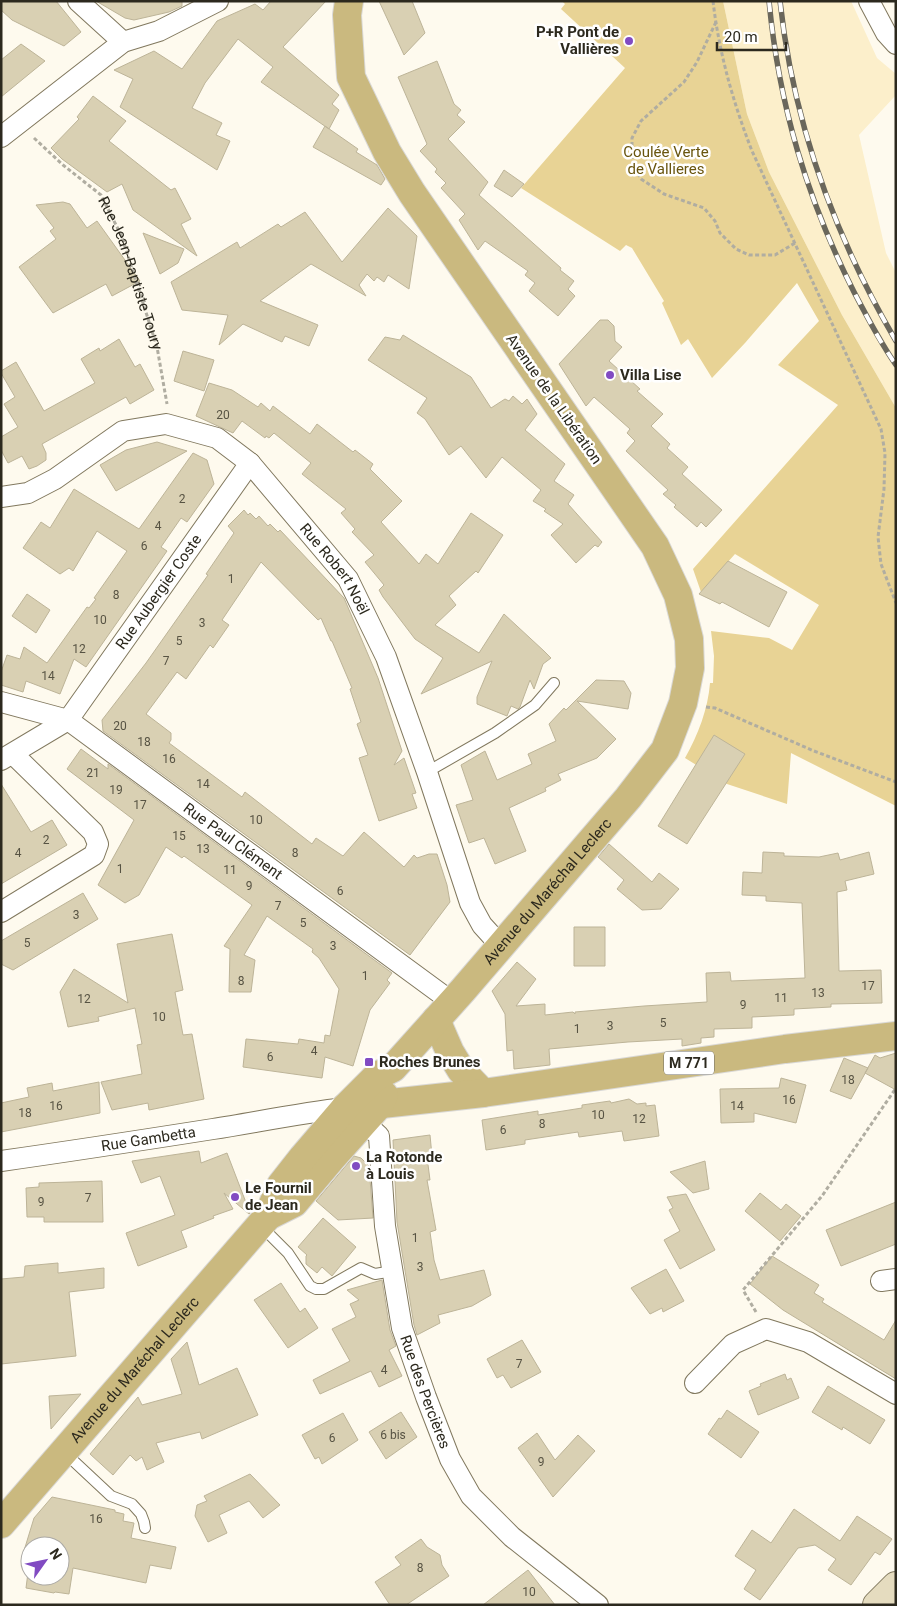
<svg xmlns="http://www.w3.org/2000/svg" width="897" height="1606" viewBox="0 0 897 1606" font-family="Roboto,sans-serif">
  <rect width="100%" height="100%" fill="#fefaee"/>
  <path fill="#fcefcb" d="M723,1H851L877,58L896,74V95L859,135L886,253L896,273V408L842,315L769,172L747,114Z"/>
  <path fill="#e8d395" d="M562,1H723L747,114L769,172L842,315L896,408V806L791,753L787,804L727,784L685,758C698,735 708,709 710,683H713L714,656L711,631L769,638L792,650L819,605L735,554L701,592L693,569L838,405L778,365L819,321L797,283L745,343L712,378L688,339L681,345L662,303L664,301L632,248L626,245L620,251L521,188L625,68L561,9L565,4Z"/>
  <path fill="#d9d0b3" stroke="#bdb498" d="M1,1H56L81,32L64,46L12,20L1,10Z
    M96,1H182V6L169,12L134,20L125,18Z
    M271,1H326L283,47L339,95L332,104L339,110L329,129L261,82L273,67L238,39L205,83L192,108L222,123L216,135L230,141L217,170L120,107L133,79L114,70L154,51L182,69L217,21L255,4L263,10Z
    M379,1H412L425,33L404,55Z
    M21,44L45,61L1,97V60Z
    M437,61L454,104L461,110L457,115L465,122L448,139L488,182L479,195L561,268L560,270L574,281L568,289L575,296L558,316L529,291L535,283L525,275L528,271L485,241L478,250L459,220L465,214L441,188L446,183L435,172L437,169L420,151L427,144L398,77Z
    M93,96L126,121L109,141L171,190L175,188L191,219L181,224L197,256L133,210L122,184L107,192L62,159L51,148L79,119L77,117Z
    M325,126L358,149L356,152L377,165L385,179L381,185L313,147Z
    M504,170L524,184L512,197L494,186Z
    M63,202L70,204L87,228L97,221L140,281L112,296L106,284L53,313L19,267L56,239L50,231L54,228L36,205Z
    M388,208L417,236L409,289L388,275L384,282L377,277L374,281L367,274L359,285L366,296L311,264L260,301L318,325L309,346L285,336L282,342L243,324L219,345L228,315L182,310L171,282L237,242L240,248L278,224L281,227L305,212L342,262Z
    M143,233L184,249L178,263L160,274Z
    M600,320H608L614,326L615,341L622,347L609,361L640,389L637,391L663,414L651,426L670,444L667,448L688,467L682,474L722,510L706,527L701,522L697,527L674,507L676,505L663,494L668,490L626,451L635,441L627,433L630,429L594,397L586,406L559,364Z
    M403,335L471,377L491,408L505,399L509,401L513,396L522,404L527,399L537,414L525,430L565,464L554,481L574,495L568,504L602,542L598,547L595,545L576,563L551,535L563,524L544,511L546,509L533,501L541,490L502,457L486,478L461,446L449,455L425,419L417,413L427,398L368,360L385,337L400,340Z
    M119,339L135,367L140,364L154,390L130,404L126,397L42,444L46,453V460L37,466L29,469L22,456L8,463L1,450V437L18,427L4,404L15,397L1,373V371L16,362L44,411L95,383L81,359L99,348L100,351Z
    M183,351L214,360L204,391L174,381Z
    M209,383L232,390L258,407L261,403L270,411L273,406L310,434L317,424L353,452L355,450L373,464L370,469L402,501L381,522L419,564L426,554L438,564L471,513L503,535L478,573L476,571L449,596L456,605L435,625L479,653L504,614L544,651L551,658L543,664L534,689L530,680L520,707L518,709L511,706L507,716L477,704V697L492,661L421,694L443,658L415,639L383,597L379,590L384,585L365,562L374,555L352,532L355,529L341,513L346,509L302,474L311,463L274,433L269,438L266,436L265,438L242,421L233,433L196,416Z
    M157,442L187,451L116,491L100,465L126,450Z
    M193,453L207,460L214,484L187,522L181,518L161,547L167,551L86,667L74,659L60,694L26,681L23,692L1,685V672L7,655L20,659L24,647L47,663L87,607L89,608L96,599L94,598L127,551L97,531L73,571L69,568L60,574L23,548L41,522L50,528L74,489L139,529Z
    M244,510L248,515L250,513L256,519L259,516L268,526L270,524L278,532L280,530L344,598L378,678L402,751L394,765L404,758L416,793L412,794L417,808L379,821L359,758L368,755L357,724L361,722L350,689L352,688L332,641H331L321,618L318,620L261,562L222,620L229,625L213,648L210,645L186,679L177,672L146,714L171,733V740L169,743L242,797L245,792L312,844L316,838L343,856L364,832L404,867L414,855L417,858L429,854H437L447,885L450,902L410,955L103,731L102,720L146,663L208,575L206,574L234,533L228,526Z
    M728,561L787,592L769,627L722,602L720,604L699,594Z
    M27,594L50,610L36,633L12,616Z
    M596,680L624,681L631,693L628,709L577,701L616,739L597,758L558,774L561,780L545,788L546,791L509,808L526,851L495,864L484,838L469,843L456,805L473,800L461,765L485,751L497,780L532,764L528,754L556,741L549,724L564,708L566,710Z
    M714,735L745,754L687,844L658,826Z
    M81,749L108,769V764L392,973L387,980L390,983L370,1010L353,1066L325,1057L322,1078L243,1067L246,1039L298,1044L299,1039L324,1043L325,1035L330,1036L339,989L319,958L312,952L313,949L267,916L244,955L255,960L251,992H229L230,949L224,946L252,905L184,856L182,858L166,847L139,895L125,903L98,885L134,820L67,769Z
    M1,784L31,832L52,820L67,845L1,884Z
    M609,844L652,882L659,873L679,889L661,909L642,910L617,889L624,880L598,857Z
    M763,852L784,853V856L819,857L838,853L840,860L869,852L874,874L845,881L847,890L837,892L839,971L881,970L882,1003L831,1004V1007L794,1009V1015L752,1017V1028L714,1029V1037L701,1038V1043L682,1046V1039L628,1042L549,1049L550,1065L514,1069L513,1050L507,1051L505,1014L492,991L517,962L536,979L516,1006L545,1004V1015L573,1012L575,1014V1012L644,1006L707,1002L706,973L730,972L731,981L805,978L802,903L766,901V896L742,895L743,872L762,873Z
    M83,893L98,919L13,970L1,964V941Z
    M574,927H605V966H574Z
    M172,934L183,990L175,992L183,1035L192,1034L204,1099L149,1110L148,1103L112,1110L101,1082L142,1074L137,1045L142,1044L135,1008L98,1017L99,1021L68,1027L60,992L74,969L128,1003L117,944Z
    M896,1053V1090L865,1073L875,1055L880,1058Z
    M844,1058L868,1068L851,1099L830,1091Z
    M781,1078L806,1085L796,1123L754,1113V1122L721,1123L720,1089L779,1088Z
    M99,1082L100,1113L1,1132V1103L29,1097L27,1088L52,1083L53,1091Z
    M629,1099L637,1104L646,1103V1106L655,1105L659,1136L624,1141L622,1131L579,1137L578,1132L525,1140V1144L486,1150L482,1120L538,1111V1115L582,1108V1105L610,1101L611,1103Z
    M430,1135L432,1156L427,1157L430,1180H427L436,1230L430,1232L434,1260L440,1280L484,1270L491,1295L472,1306L438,1315L440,1323L417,1335L414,1325L397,1222L393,1140Z
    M199,1151L201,1163L227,1153L250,1213L249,1214L224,1193L233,1209L213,1216L214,1218L181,1231L187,1247L138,1266L126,1233L175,1215L160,1176L141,1183L132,1161Z
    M354,1156L361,1158L369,1166L373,1218L338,1220L316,1201Z
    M705,1161L709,1189L693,1193L670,1172Z
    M102,1181L103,1222H44V1217H27L26,1188L39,1187V1183Z
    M760,1193L781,1210L786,1204L801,1216L780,1241L745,1211Z
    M686,1194L715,1250L680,1269L664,1240L680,1231L669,1210L673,1208L667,1197Z
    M896,1202V1244L841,1266L826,1230Z
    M323,1218L356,1247L332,1276L322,1267L317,1273L306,1264V1256L307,1255L298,1247Z
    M772,1256L819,1285L814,1293L824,1299L822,1302L884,1340L896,1320V1379L783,1310L750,1284Z
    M58,1263V1273L104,1268V1288L69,1292L76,1356L1,1364V1279L24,1277L25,1266Z
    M666,1269L684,1301L663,1312L662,1308L650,1314L631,1288Z
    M382,1280L390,1330L396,1346L389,1350L402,1376L379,1387L371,1371L320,1394L313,1380L350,1361L332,1329L356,1317L350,1304L359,1300L347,1290Z
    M281,1283L300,1312L305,1308L318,1328L288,1348L254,1300Z
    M522,1340L541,1372L511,1388L503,1375L497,1378L487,1359Z
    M187,1342L199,1385L237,1368L258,1415L202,1439L200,1432L156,1443L164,1462L147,1470L142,1457L136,1461L130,1455L113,1475L90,1454L138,1397L142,1405L182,1394L171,1359Z
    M785,1374L787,1380L791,1378L799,1398L758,1415L749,1391L761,1386L760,1384Z
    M828,1386L885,1420L870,1444L843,1427L842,1430L812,1412Z
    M81,1394L51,1429L49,1396Z
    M727,1410L759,1432L741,1458L708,1434L719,1418L721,1419Z
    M401,1412L417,1437L386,1459L369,1432Z
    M343,1413L358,1440L322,1464L319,1457L315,1459L302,1435Z
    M537,1433L555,1460L578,1435L595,1451L553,1497L518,1448Z
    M250,1474L280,1505L263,1518L249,1501L219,1515L227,1533L208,1542L195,1516L197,1505L207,1501L204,1496Z
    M52,1497L115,1510V1512L124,1514L123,1521L134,1523L131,1538L176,1547L171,1569L150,1565L146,1583L73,1568L69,1594L55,1592L54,1593L26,1588L30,1557V1576H60V1546H30V1556L23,1554L34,1518Z
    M794,1509L840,1541L857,1516L892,1539L880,1555L875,1552L851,1585L828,1570L836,1559L815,1545L798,1548L760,1600L744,1589L756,1570L735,1556L752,1530L771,1543Z
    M421,1539L427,1547L440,1555L442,1565L449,1576L406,1605H390L375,1582L401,1565L395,1557Z
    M528,1570L555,1605H483Z"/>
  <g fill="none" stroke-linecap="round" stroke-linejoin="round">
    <defs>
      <path id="service" d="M427,772L495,733L535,705L554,683
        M261,1226L288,1253L310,1286L316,1289H324L361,1268L375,1274L393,1271
        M65,1453L111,1496L132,1504L141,1514L144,1522L145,1528"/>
      <g id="minor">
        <path d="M78,1L123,42"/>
        <path d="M869,1L886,33L896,44"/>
        <path d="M1,137L123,42L159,31L218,1"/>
        <path id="s2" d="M1,497L28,493L55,479L123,431L166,424L217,438L250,463L348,579L386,657L427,772L470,903L482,925L501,946"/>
        <path id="s3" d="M1,702L68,720L452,1002"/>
        <path id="s4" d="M1,760L68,720L250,463"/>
        <path d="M1,912L94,855L98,844L93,832L13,754"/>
        <path id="s5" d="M364,1122L379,1136L385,1226L402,1328L426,1397L450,1459L471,1496L512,1537L598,1605"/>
        <path id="s6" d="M1,1161C72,1151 143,1140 213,1129C257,1122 301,1113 345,1108"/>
        <path d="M881,1281L896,1279"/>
        <path d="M695,1383L733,1344L766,1329L808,1342L896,1394"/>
      </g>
      <path id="secondary" d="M877,1605L896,1586"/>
      <g id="primary">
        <path d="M436,1020L450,1052L461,1070L483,1093"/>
        <path d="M345,1108L483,1093L785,1049L896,1036"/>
        <path d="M268,1216L294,1203L331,1159L380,1104L384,1095"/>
        <path id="s7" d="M1,1524L268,1216L281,1185L303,1157L345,1108L377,1076L393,1068L463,990L628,798L665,750L683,703L690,668L689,639L678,595L655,546L412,193L387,152L351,77L347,15L349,1"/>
      </g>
    </defs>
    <use href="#service" stroke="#81785e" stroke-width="12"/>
    <use href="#minor" stroke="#81785e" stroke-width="22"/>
    <use href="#secondary" stroke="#81785e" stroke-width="30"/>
    <use href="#primary" stroke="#d9d8d6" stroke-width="30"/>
    <g stroke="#b0ada1" stroke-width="3" stroke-dasharray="4 2.5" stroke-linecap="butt">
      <path d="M713,1C719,53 733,102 752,151L881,429L885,453L884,489L878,537L881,564L896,603"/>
      <path d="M716,22L697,62L684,82L641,121L632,138V161L641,179L664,194L704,208L715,221L720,233L736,249L749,255H775L795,243"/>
      <path id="s1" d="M34,138L63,165L101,195L122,237L157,347L167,404"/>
      <path d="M706,707L715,708L814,751L896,782"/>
      <path d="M756,1312L743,1290L822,1196L896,1088"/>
    </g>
    <use href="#service" stroke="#fff" stroke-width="10"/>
    <use href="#minor" stroke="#fff" stroke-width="20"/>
    <use href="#secondary" stroke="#e5dcbf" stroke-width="28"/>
    <use href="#primary" stroke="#cab97f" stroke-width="28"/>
    <defs>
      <path id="rail" d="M769,1C779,106 807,199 854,292C867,317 880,342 896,365
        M780,1C793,122 835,237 896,341"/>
    </defs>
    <use href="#rail" stroke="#6a675c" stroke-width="5.5"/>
    <use href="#rail" stroke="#fff" stroke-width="4" stroke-dasharray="11" stroke-linecap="butt"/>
  </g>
  <g fill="#814bc2" stroke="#fff" stroke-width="2">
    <circle cx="629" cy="41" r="5"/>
    <circle cx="610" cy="375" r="5"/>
    <rect x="364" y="1057" width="10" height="10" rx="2.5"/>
    <circle cx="356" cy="1166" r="5"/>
    <circle cx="235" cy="1197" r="5"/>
  </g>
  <g text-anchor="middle" stroke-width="5" stroke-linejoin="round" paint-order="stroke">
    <g font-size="12" fill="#575343">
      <text x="223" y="419">20</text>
      <text x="182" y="503">2</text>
      <text x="158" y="530">4</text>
      <text x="144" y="550">6</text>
      <text x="231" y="583">1</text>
      <text x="116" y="599">8</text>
      <text x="100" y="624">10</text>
      <text x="202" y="627">3</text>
      <text x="179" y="645">5</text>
      <text x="79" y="653">12</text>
      <text x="166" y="665">7</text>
      <text x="48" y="680">14</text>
      <text x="120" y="730">20</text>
      <text x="144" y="746">18</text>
      <text x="169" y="763">16</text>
      <text x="93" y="777">21</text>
      <text x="203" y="788">14</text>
      <text x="116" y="794">19</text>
      <text x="140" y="809">17</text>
      <text x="256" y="824">10</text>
      <text x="179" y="840">15</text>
      <text x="46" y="844">2</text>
      <text x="203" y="853">13</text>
      <text x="18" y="857">4</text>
      <text x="295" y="857">8</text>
      <text x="120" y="873">1</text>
      <text x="230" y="874">11</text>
      <text x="249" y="890">9</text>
      <text x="340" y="895">6</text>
      <text x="278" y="910">7</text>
      <text x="76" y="919">3</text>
      <text x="303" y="927">5</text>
      <text x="27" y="947">5</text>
      <text x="333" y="950">3</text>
      <text x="365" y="980">1</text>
      <text x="241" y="985">8</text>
      <text x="868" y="990">17</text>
      <text x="818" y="997">13</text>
      <text x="781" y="1002">11</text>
      <text x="84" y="1003">12</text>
      <text x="743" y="1009">9</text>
      <text x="159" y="1021">10</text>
      <text x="663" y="1027">5</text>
      <text x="610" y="1030">3</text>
      <text x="577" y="1033">1</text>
      <text x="314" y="1055">4</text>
      <text x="270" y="1061">6</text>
      <text x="848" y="1084">18</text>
      <text x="789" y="1104">16</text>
      <text x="56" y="1110">16</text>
      <text x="737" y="1110">14</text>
      <text x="25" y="1117">18</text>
      <text x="598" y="1119">10</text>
      <text x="639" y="1123">12</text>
      <text x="542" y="1128">8</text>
      <text x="503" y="1134">6</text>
      <text x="88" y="1202">7</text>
      <text x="41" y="1206">9</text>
      <text x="415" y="1242">1</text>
      <text x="420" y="1271">3</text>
      <text x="519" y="1368">7</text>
      <text x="384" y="1374">4</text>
      <text x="393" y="1439">6 bis</text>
      <text x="332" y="1442">6</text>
      <text x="541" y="1466">9</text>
      <text x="96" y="1523">16</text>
      <text x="420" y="1572">8</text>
      <text x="529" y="1596">10</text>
    </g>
    <rect fill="#fff" stroke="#6b6962" stroke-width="1" x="664" y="1051.5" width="50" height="23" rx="4"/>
    <g font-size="14" font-weight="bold" fill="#2c291e">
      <text x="689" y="1068">M 771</text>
    </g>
    <g font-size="15" font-weight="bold" fill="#2c291e" stroke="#fff" text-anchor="start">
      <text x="619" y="37" text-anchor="end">P+R Pont de<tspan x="619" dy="17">Vallières</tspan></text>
      <text x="620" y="380">Villa Lise</text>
      <text x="379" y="1067">Roches Brunes</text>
      <text x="366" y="1162">La Rotonde<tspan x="366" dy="17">à Louis</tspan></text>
      <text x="245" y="1193">Le Fournil<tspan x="245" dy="17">de Jean</tspan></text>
    </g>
    <g font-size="15" fill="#69550e" stroke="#fff">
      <text x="666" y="157">Coulée Verte<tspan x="666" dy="17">de Vallieres</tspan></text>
    </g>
    <g font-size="15" fill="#2c291e" stroke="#fff">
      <text dy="5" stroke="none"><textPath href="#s1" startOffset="172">Rue Jean-Baptiste Toury</textPath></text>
      <text transform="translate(554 399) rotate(55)" y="5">Avenue de la Libération</text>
      <text dy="5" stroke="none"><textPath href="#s2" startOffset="415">Rue Robert Noël</textPath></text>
      <text dy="5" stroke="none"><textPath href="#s4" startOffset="235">Rue Aubergier Coste</textPath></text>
      <text dy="5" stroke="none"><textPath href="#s3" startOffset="274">Rue Paul Clément</textPath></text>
      <text dy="5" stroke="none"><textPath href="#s7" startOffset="839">Avenue du Maréchal Leclerc</textPath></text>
      <text dy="5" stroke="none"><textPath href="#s6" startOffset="149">Rue Gambetta</textPath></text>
      <text dy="5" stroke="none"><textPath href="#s7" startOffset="204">Avenue du Maréchal Leclerc</textPath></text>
      <text dy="5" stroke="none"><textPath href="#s5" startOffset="282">Rue des Percières</textPath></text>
    </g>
  </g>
  <rect width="897" height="1606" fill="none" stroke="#2c291e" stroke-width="5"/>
  <g transform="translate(45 1561) rotate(57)"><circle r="24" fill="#ffffff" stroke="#aba9a5"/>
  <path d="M0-4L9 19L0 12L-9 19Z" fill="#814bc2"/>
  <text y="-8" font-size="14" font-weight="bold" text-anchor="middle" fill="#2c291e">N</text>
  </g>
  <path d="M717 42v8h69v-8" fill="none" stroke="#2c291e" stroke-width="2.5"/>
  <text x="724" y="42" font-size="15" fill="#2c291e" stroke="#ffffff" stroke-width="4" paint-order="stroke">20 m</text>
</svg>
